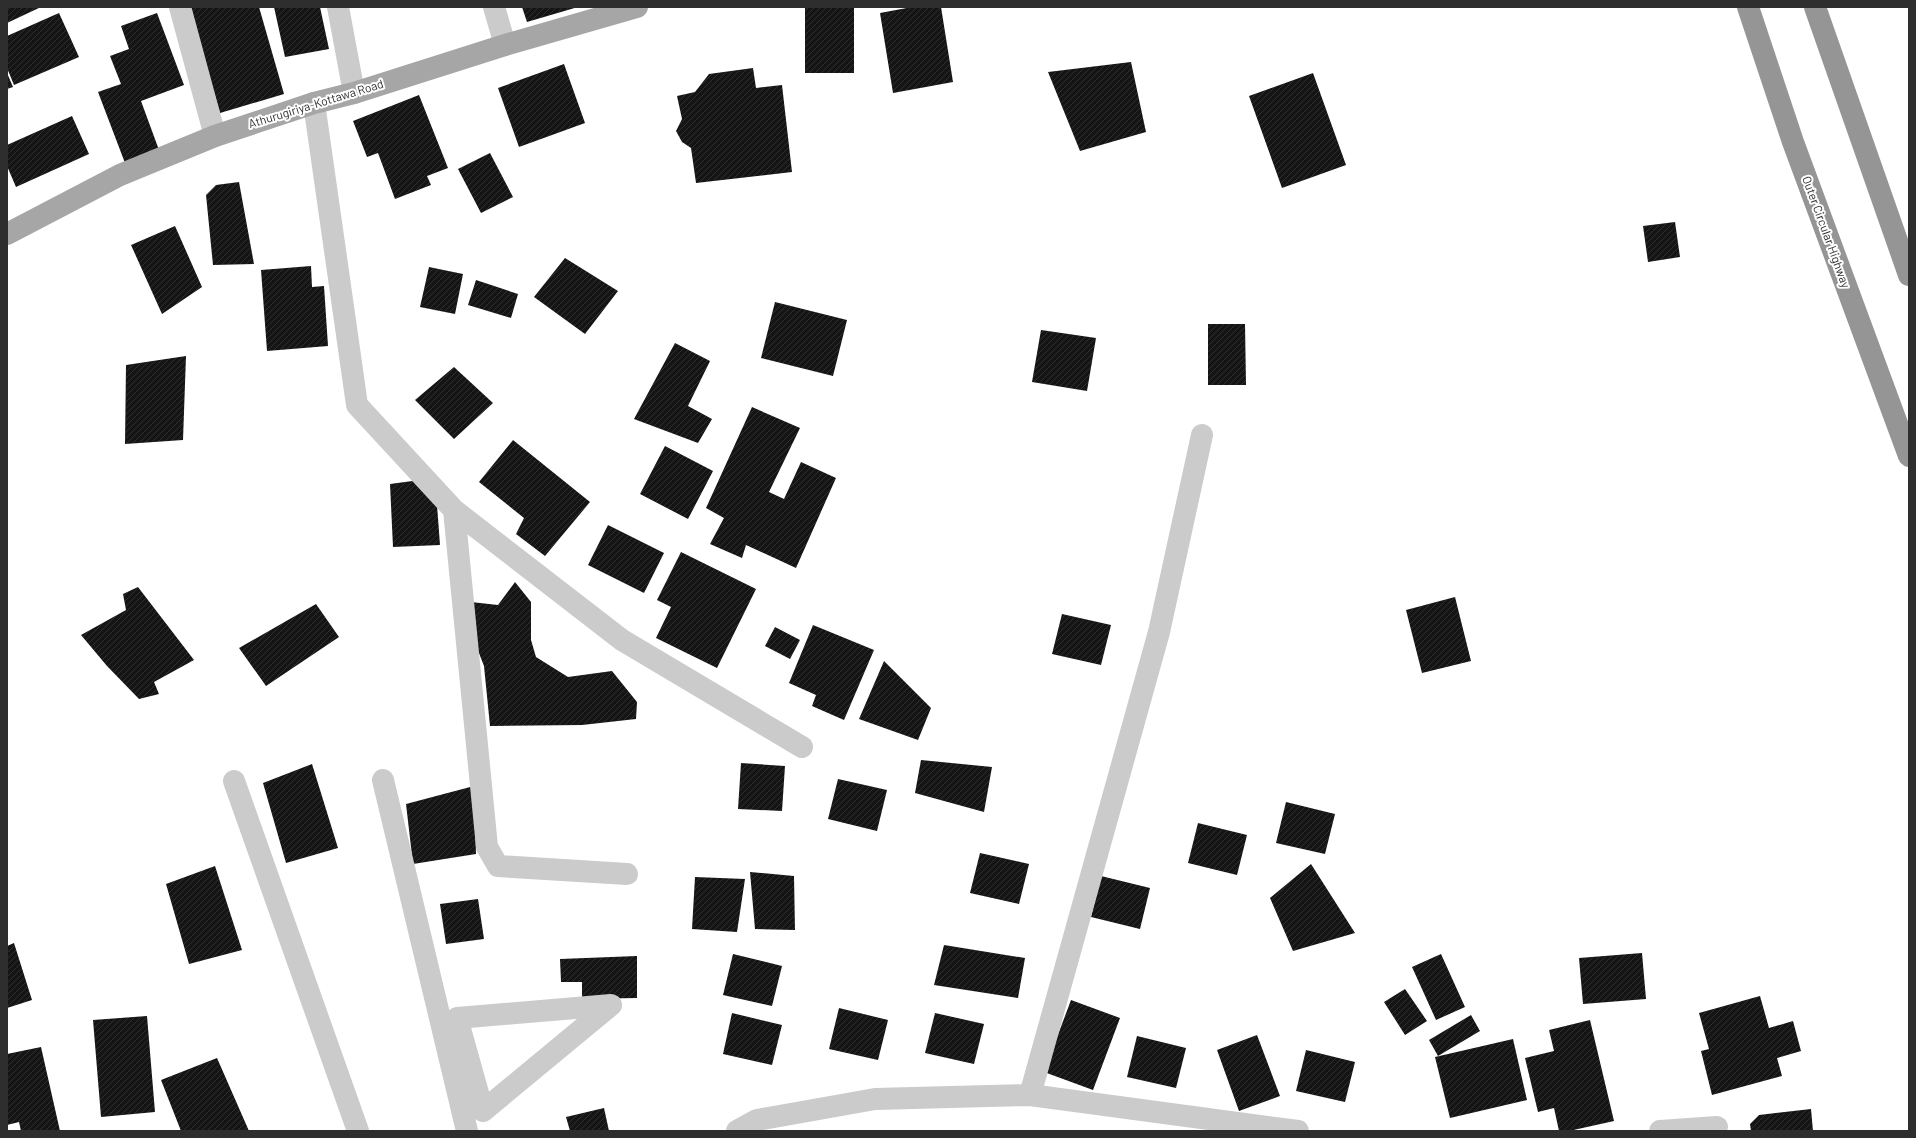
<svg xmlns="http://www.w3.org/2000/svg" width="1916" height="1138" viewBox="0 0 1916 1138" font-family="Barlow,sans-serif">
  <defs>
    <pattern id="building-hatch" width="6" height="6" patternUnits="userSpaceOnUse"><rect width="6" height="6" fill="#151515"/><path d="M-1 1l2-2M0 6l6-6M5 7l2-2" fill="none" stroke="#2f2f2f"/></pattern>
  </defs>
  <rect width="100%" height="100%" fill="#fff"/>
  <path fill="url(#building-hatch)" d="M7,7H41L7,23Z
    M189,7H259L284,94L220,113Z
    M274,7H320L329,49L285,57Z
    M522,7H578L527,22Z
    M805,7H854V73H805Z
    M912,7H941L953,82L893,93L880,13Z
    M59,13L79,57L14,85L7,68V36Z
    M157,13L184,85L141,101L159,150L125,163L98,92L121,84L110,56L129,49L121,26Z
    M1131,62L1146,132L1080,151L1048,72Z
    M564,64L585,123L519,147L498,88Z
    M753,68L756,88L782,85L792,172L696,183L691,148L682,142L676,131L682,119L677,96L695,92L709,74Z
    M7,73L13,87L7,89Z
    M1313,73L1346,165L1282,188L1249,96Z
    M419,95L448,168L427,176L431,185L395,199L378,153L367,157L353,121Z
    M72,116L89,154L16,187L7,166V145Z
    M490,153L513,197L481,213L458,169Z
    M239,182L254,264L213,265L206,195L216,185Z
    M1675,222L1680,257L1648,262L1643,226Z
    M175,226L202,287L162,314L131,245Z
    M565,258L618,291L585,334L534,297Z
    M311,266L312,287L324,286L328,346L267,351L261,270Z
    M429,267L463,274L455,314L420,307Z
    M476,280L518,294L511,318L468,305Z
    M775,302L847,320L833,376L761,358Z
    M1208,324H1245L1246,385H1208Z
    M1041,330L1096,338L1087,391L1032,382Z
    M675,343L710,361L688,406L712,419L698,443L634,419Z
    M186,356L183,440L125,444L126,365Z
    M454,367L493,403L454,439L415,400Z
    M752,407L800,428L769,492L784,499L801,462L836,478L796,568L746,545L742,558L710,544L724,518L706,508Z
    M513,440L590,502L545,556L516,534L524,518L479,482Z
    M665,446L713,471L688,519L640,494Z
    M435,478L440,545L393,547L390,484Z
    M608,525L664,553L644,593L588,565Z
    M681,552L756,589L717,668L656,638L671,607L657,600Z
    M515,582L531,602V640L536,657L568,677L612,671L637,702L636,719L582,725L490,726L484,666L477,648L471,602L498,605Z
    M138,587L194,660L154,682L159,694L139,699L107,666L81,635L126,610L123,594Z
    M1455,597L1471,661L1422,673L1406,610Z
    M316,604L339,637L266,686L239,648Z
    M1062,614L1111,625L1101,665L1052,654Z
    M813,625L874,650L844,720L812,706L816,695L789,683Z
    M775,627L800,640L790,659L765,646Z
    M884,661L931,708L918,740L859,719Z
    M921,760L992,767L984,812L915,793Z
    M741,763L785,766L782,811L738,809Z
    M312,764L338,848L286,863L263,783Z
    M838,779L887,790L877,831L828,819Z
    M474,786L476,854L413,864L406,804Z
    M1286,802L1335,814L1325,854L1276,843Z
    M1198,823L1247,835L1237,875L1188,863Z
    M980,853L1029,864L1019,904L970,893Z
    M1311,864L1355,933L1293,951L1270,898Z
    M215,866L242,950L189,964L166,884Z
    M750,872L794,876L795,930L755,929Z
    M1101,876L1150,888L1140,929L1091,917Z
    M695,877L745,879L737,932L692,929Z
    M478,899L484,939L446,944L440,904Z
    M14,943L32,1000L7,1008V946Z
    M944,945L1025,958L1018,998L934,985Z
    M1642,953L1646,999L1583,1004L1579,958Z
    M733,954L782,966L772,1006L723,995Z
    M1441,954L1465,1007L1436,1020L1412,967Z
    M637,956V998L582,999V982H561L560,959Z
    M1405,989L1427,1021L1405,1035L1384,1002Z
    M1760,996L1769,1028L1793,1021L1801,1051L1777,1058L1782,1076L1712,1095L1701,1051L1709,1049L1699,1013Z
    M1071,1000L1120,1018L1093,1090L1044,1072Z
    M839,1008L888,1020L878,1060L829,1049Z
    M732,1013L782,1025L772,1065L723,1054Z
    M935,1013L984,1024L974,1064L925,1053Z
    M1471,1015L1480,1031L1438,1056L1429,1040Z
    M147,1016L155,1112L101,1117L93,1020Z
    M1590,1020L1614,1121L1569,1131H1559L1554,1108L1538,1112L1525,1058L1554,1051L1549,1030Z
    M1257,1035L1280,1096L1239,1111L1217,1050Z
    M1137,1036L1186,1048L1176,1088L1127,1077Z
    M1513,1039L1527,1100L1450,1118L1435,1057Z
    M41,1047L60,1131H21L19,1122L7,1125V1054Z
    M1306,1050L1355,1062L1345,1102L1296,1091Z
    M217,1058L249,1131H181L161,1080Z
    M604,1108L609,1131H570L566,1117Z
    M1811,1109L1813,1131H1751L1750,1124L1759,1115Z"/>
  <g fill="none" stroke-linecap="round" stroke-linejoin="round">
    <path stroke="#cbcbcb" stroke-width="22" d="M180,7L215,136
      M338,7L354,93
      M494,7L505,45
      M314,103L357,405L454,510L622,640L802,747
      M454,510L487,847L498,866L627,874
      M383,780L467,1131
      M234,781L358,1131
      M611,1005L483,1111L457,1018Z
      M1030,1095L1159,632L1202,435
      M737,1131L757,1120L875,1099L1030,1095L1298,1131
      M1660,1131L1717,1127"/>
    <path stroke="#a6a6a6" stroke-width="22" d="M7,234L120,175L215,136L314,103L354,93L505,45L637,7"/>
    <path stroke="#959595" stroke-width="22" d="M1748,7L1793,142L1909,456
      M1815,7L1909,275"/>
  </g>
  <g text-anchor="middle" stroke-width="4" stroke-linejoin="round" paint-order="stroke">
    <g font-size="12" fill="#2e2e2e" stroke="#fff">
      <text transform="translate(316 104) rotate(-17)" y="4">Athurugiriya-Kottawa Road</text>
      <text transform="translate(1826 232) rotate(70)" y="4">Outer Circular Highway</text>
    </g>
  </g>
  <rect width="1916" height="1138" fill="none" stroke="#2e2e2e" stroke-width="16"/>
</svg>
